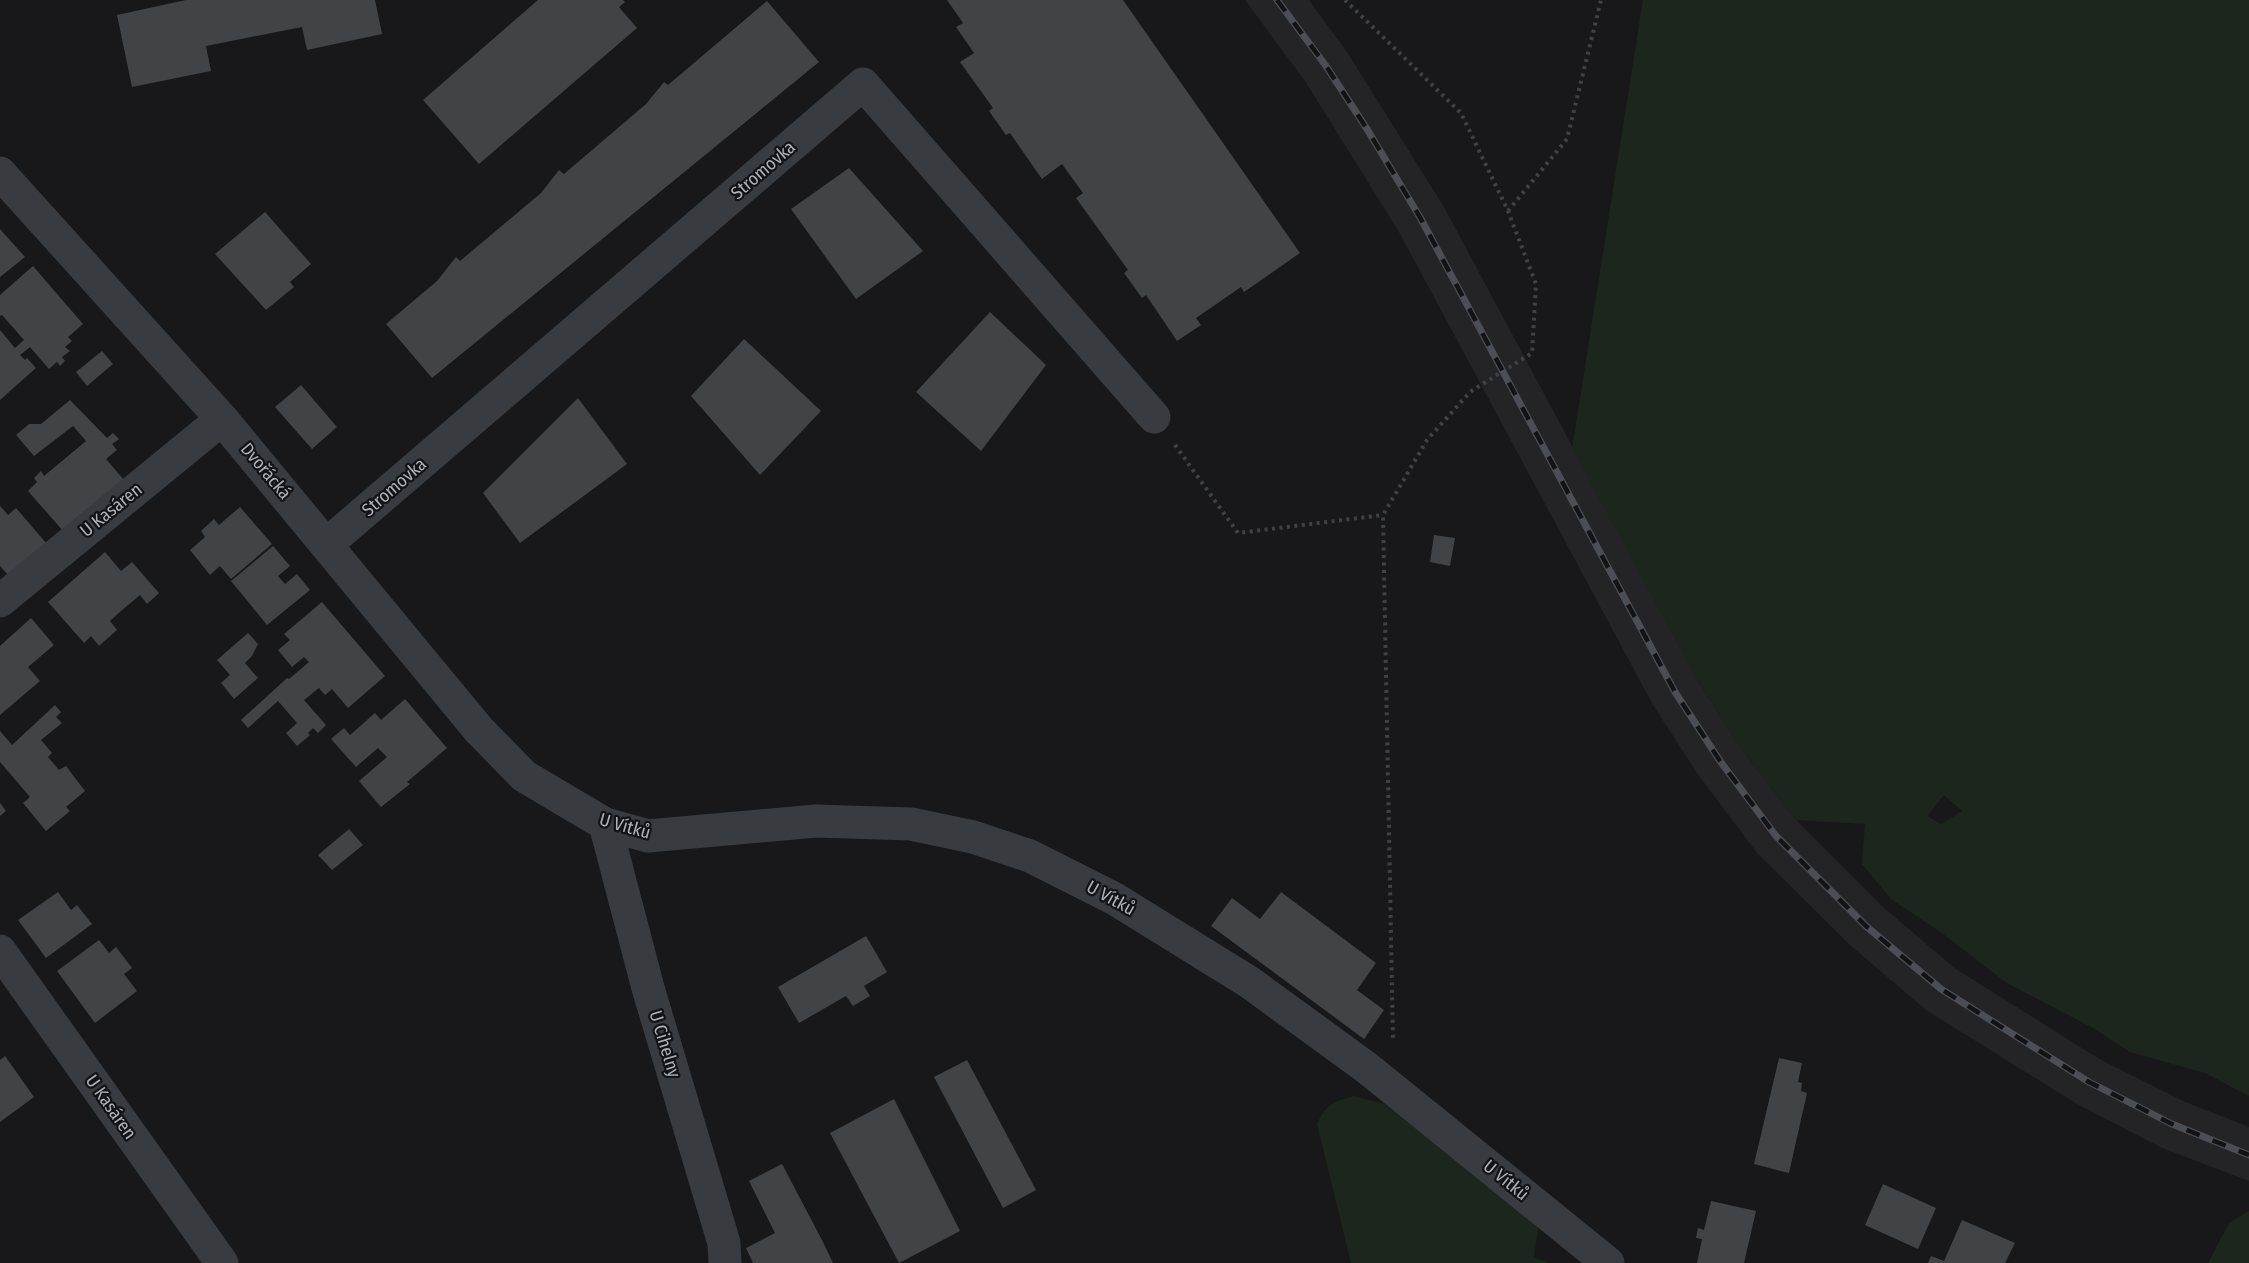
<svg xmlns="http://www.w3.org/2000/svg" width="2249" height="1263" viewBox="0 0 2249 1263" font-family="'Fira Sans Condensed',sans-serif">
  <rect width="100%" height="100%" fill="#18181a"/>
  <path fill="#242427" d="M1245,0H1309L1347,52L1444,207L1697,679L1740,747L1796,820L1884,908L1956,969L2101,1060L2183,1101L2249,1127V1181L2162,1148L2077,1104L1926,1010L1850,945L1757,853L1699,776L1653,705L1399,232L1305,81Z"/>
  <path fill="#1d261d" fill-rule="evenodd" d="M1643,0H2249V1096L2205,1073L2130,1052L2093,1028L2007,983L1939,931L1891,899L1862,864L1865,824L1796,820L1740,747L1697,679L1572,449ZM1944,795L1962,811L1941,824L1927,816Z
    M1354,1096L1384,1104L1539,1222L1534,1257L1549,1263H1351L1317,1124C1326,1104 1333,1102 1354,1096Z
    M2249,1211V1263H2208L2229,1223Z"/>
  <path fill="#424347" d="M186,0H375L382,34L307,50L302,27L206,46L211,71L132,87L117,15Z
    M538,0H623L625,2L619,7L637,28L479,164L423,100Z
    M947,0H1123L1300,253L1244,292L1241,287L1196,318L1201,325L1177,341L1146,295L1142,298L1124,273L1128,270L1076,198L1083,193L1062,164L1042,179L1010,133L1006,135L989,111L993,108L960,62L974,53L956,27L963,23Z
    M767,1L819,62L432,378L386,324L437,281L456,257L460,261L541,193L559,170L564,174L646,104L664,82L668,85Z
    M849,168L923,251L856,299L791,209Z
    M265,212L311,264L290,282L294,287L266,310L215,254Z
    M0,229L25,257L0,277Z
    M33,266L83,324L68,337L72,341L65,347L70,351L62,357L65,361L60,366L57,362L49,369L30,347L20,355L25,360L27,358L36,368L0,400V330L15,348L24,340L2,315L0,316V295Z
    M990,312L1046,365L981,451L916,392Z
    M744,339L821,411L760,475L691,396Z
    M102,351L113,364L87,386L76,372Z
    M301,385L337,427L312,449L275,407Z
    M578,398L627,464L520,543L483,493Z
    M70,400L107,438L113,433L119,439L112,444L117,450L106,459L124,480L64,532L28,491L37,482L34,478L41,471L44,476L86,441L73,426L34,456L16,435L29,424H41Z
    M0,506L8,515L16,508L47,544L9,576L0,566Z
    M240,507L272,544L231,579L220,566L210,575L190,550L205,537L201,531L214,519L219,525Z
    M1434,535L1455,538L1450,566L1430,562Z
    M273,546L290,566L278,576L285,584L297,574L310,590L267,625L231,581Z
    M105,552L121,571L132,562L159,593L147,604L140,595L121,611L110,621L117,630L99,646L91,636L84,643L48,602Z
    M322,602L385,676L348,708L332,689L325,695L319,688L304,700L326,725L318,733L313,728L308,733L310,735L297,746L286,733L297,723L278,701L248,728L241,720L287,678L289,679L309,662L304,657L292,667L278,650L290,640L284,634Z
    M31,618L54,645L28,667L40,681L0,715V646Z
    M248,633L258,644L252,656L245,663L258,678L234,699L221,683L230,675L217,660Z
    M405,699L447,748L407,782L410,784L381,807L359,781L387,757L378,748L356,767L331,739L344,728L350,735L375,713L381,720Z
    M55,705L61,712L56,717L62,723L41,740L52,753L48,757L59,770L66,766L85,791L66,807L70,811L46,831L23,803L30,797L0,762V731L12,745Z
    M0,803L6,811L0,816Z
    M349,829L363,845L332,870L318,855Z
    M58,892L71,910L77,905L92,924L46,958L18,920Z
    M1281,892L1376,963L1357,990L1384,1010L1364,1039L1211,926L1232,898L1260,919Z
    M866,936L887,972L864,986L870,996L853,1006L846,996L799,1023L778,987Z
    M99,940L109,953L116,947L132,968L124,974L137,991L95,1023L57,971Z
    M5,1056L34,1097L0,1122V1060Z
    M1779,1058L1802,1063L1798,1082L1802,1083L1801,1091L1807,1093L1789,1173L1754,1164Z
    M967,1060L1036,1190L1003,1208L934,1077Z
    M894,1099L960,1231L899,1263L830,1133Z
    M782,1164L823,1242L833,1263H753L746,1248L775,1233L749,1181Z
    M1883,1184L1936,1208L1918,1249L1865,1225Z
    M1711,1201L1756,1211L1744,1263H1697L1702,1239L1696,1238L1698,1228L1704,1230Z
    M1962,1220L2015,1243L2005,1263H1928L1931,1256L1944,1261Z"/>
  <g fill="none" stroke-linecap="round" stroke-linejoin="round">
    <path stroke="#3e4247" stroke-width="4" stroke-dasharray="3 4.5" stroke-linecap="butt" d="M1345,0L1461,113L1508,211L1536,284L1532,353L1470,392L1427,440L1383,515L1393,1042
      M1508,211L1567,139L1601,0
      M1175,445L1238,533L1383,515"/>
    <path stroke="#383b3f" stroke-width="33" d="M0,173L222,419L479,730L524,776L605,824L648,836L816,821L911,824L973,837L1030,856L1115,899L1249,982L1367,1068L1608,1263
      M327,544L863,84L1154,417
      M0,601L222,419
      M605,824L648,988L724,1243L725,1263
      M0,951L222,1263"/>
    <defs>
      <path id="rail" d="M1277,0L1326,66L1367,129L1421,219L1675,692L1720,761L1776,836L1867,927L1941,989L2089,1082L2172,1124L2249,1155"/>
    </defs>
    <use href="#rail" stroke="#4b4f55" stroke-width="7"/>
    <use href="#rail" stroke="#131315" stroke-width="4.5" stroke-dasharray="14" stroke-linecap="butt"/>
  </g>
  <g text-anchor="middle" stroke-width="4.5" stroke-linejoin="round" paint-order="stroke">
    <g font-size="18" fill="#a9b2bb" stroke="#131315">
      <text transform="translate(763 170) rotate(-41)" y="6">Stromovka</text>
      <text transform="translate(266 471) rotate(50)" y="6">Dvořácká</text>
      <text transform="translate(394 487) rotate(-41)" y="6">Stromovka</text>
      <text transform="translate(111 510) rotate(-39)" y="6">U Kasáren</text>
      <text transform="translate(625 826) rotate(16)" y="6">U Vítků</text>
      <text transform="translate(1111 898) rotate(29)" y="6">U Vítků</text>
      <text transform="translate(665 1044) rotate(73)" y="6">U Cihelny</text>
      <text transform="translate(111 1107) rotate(55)" y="6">U Kasáren</text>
      <text transform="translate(1506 1180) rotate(39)" y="6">U Vítků</text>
    </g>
  </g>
</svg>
